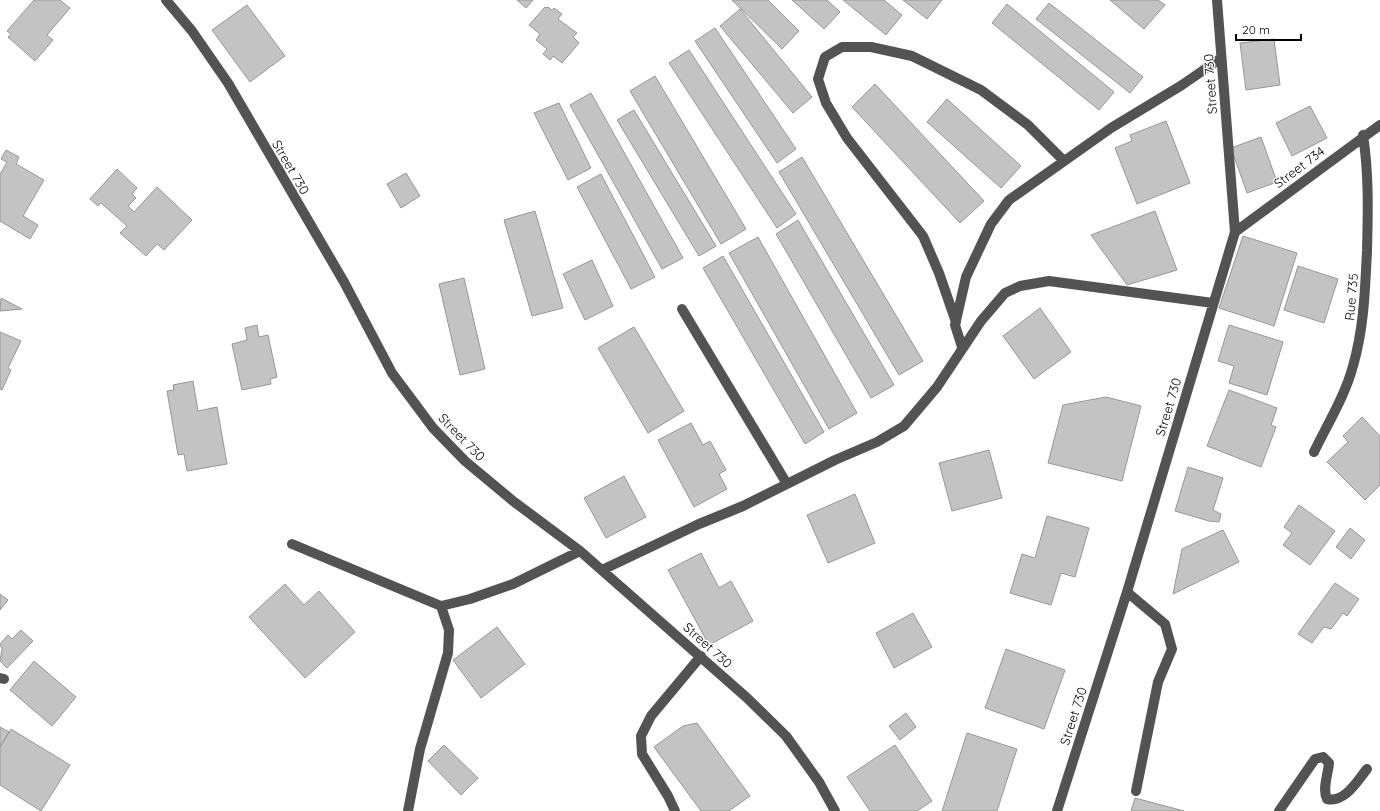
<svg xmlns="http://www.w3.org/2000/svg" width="1380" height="811" viewBox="0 0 1380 811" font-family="Quicksand,sans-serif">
  <rect width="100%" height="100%" fill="#fff"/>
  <path fill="#c3c3c3" stroke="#979797" d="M34,0H60L70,8L47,35L53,40L35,61L8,37L11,34L7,31Z
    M517,0H533L526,8Z
    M732,0H768L799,31L782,49Z
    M792,0H827L840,12L824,29Z
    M843,0H884L902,15L886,35Z
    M903,0H942L927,19Z
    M1110,0H1158L1165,5L1144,29Z
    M1049,3L1143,77L1130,93L1036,19Z
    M1007,4L1114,92L1099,110L992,23Z
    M247,5L285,56L250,82L212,30Z
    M545,7L547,8L548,7L552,10L554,8L562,14L558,19L577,33L573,37L579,43L562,63L553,56L550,60L543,54L547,49L536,40L540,34L529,25Z
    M740,9L812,97L793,113L720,26Z
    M715,28L796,149L777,163L695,41Z
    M1274,39L1280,85L1246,90L1240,43Z
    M689,50L796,214L777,228L669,63Z
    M655,76L746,229L721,244L630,91Z
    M875,84L984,201L960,223L852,107Z
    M591,93L683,258L662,269L570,105Z
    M947,99L1021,166L1001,188L927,122Z
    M559,103L591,168L568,180L534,113Z
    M1310,106L1327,138L1292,156L1276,123Z
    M634,110L716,246L699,256L617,120Z
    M1166,121L1190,183L1137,204L1115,148L1132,141L1130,135Z
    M1261,137L1277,182L1247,193L1231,148Z
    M6,150L19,157L16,164L44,180L23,216L38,225L30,239L0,221V174L7,162L1,159Z
    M802,157L923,361L899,375L779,172Z
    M117,169L137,188L132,194L136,198L128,206L134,212L157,187L192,220L164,250L157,244L146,256L120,233L127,226L101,203L98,206L90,199Z
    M406,173L420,196L401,208L387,184Z
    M601,174L655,277L631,289L577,187Z
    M535,211L563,308L532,316L504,220Z
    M1155,211L1177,270L1127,285L1091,235Z
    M798,220L894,385L871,398L776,234Z
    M1243,236L1297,253L1274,326L1219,308Z
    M758,237L857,413L829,429L729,253Z
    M723,256L824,432L805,444L703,268Z
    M592,260L613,306L585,320L563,274Z
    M1298,266L1338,279L1324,323L1284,310Z
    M464,278L485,369L460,375L439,284Z
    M1,298L22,309L0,311Z
    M1040,308L1071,352L1034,379L1003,336Z
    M257,325L259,337L268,335L277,377L270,379L271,384L242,390L232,344L247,340L245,328Z
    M1229,325L1283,342L1267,395L1229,383L1234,366L1218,361Z
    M634,327L684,411L648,433L598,348Z
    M0,332L21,341L8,368L11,370L2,390L0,389Z
    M193,381L198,411L217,407L227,464L187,471L184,454L178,455L167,391L174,390L173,385Z
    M1229,390L1277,408L1271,425L1276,427L1261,467L1207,446Z
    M1106,397L1141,406L1122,481L1048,463L1063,405Z
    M1362,417L1380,436V485L1365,500L1327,462L1348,442L1343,436Z
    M691,423L703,445L710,441L726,470L719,474L727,489L694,507L658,440Z
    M989,450L1002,498L952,511L939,463Z
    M1188,467L1223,478L1213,510L1221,514L1219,522L1209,521L1175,511Z
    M624,476L646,517L606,538L584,498Z
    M855,494L875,543L828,563L807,515Z
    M1299,505L1335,531L1310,565L1283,545L1292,533L1284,527Z
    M1047,516L1089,528L1075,577L1061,573L1051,605L1010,593L1022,554L1035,558Z
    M1350,528L1365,540L1351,559L1336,547Z
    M1223,530L1239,562L1173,594L1182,549Z
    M701,553L719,588L731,581L753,621L709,645L668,570Z
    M1335,583L1359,599L1347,616L1343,613L1331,629L1324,627L1312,643L1298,634Z
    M285,584L304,605L319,591L355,632L305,678L249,617Z
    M0,594L8,600L0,610Z
    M913,613L932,647L894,668L876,633Z
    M497,627L525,664L481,698L453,660Z
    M21,630L33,641L7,668L0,661L2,649L0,644L8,635L12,639Z
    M1006,649L1065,670L1044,729L985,708Z
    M34,661L76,697L52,726L10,690Z
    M906,713L916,727L900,740L889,726Z
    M697,723L750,796L729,811H701L654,747L683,726Z
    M0,727L9,732L0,747Z
    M11,729L70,765L41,811L0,785V747Z
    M967,733L1017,749L997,811H942Z
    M444,745L478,778L461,795L428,761Z
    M895,745L932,801L917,811H870L847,777Z
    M1135,798L1184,811H1131Z"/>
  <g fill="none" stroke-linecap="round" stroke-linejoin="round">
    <path stroke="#535353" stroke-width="10" d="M166,0L192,31L228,83L344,282L392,373L433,428L465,461L513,501L580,551L746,697L786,736L819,782L835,811
      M1235,232L1380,125
      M682,309L787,484
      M956,322L939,273L923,236L847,138L826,103L818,79L825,57L842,47H871L912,56L981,90L1028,125L1063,160
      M962,347L955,325L966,277L991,224L1009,200L1111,128L1182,85L1221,58
      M1314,452C1328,423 1345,396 1353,366C1364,328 1365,290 1367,251C1368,212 1369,174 1363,135
      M292,544L441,606
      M602,570L699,524L743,506L835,460L877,442L904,426L937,387L981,321L1005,293L1020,286L1049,281L1213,303
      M1127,592L1165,624L1172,649L1158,682L1136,791
      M0,678L4,679
      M408,811L420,749L448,653L449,630L441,606L470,599L513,584L580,551
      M675,811L668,796L642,754L641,736L651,716L701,656
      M1057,811L1127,592L1235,232L1217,0
      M1279,811L1315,759L1323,757L1329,763C1328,775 1322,789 1327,799C1345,803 1357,781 1367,769"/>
  </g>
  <g text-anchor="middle" stroke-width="3" stroke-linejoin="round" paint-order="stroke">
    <g font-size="13" fill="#000" stroke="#fff">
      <text transform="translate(1210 84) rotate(-94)" y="5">Street 730</text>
      <text transform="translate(291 167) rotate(60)" y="5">Street 730</text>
      <text transform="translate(1299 167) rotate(-37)" y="5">Street 734</text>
      <text transform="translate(1351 297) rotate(-85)" y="5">Rue 735</text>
      <text transform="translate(1168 407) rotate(-73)" y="5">Street 730</text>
      <text transform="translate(462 437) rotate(46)" y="5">Street 730</text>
      <text transform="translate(708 645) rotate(42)" y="5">Street 730</text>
      <text transform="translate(1073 716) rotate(-72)" y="5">Street 730</text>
    </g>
  </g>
  <path d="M1236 34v6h65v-6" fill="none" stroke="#000000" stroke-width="2"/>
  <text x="1242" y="34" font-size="12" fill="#000000" stroke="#ffffff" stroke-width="3" paint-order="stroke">20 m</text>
</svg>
